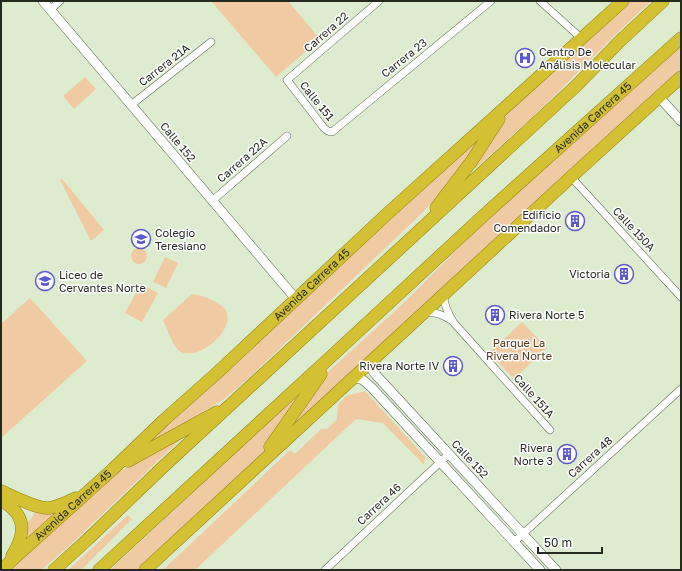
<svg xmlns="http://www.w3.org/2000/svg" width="682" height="571" viewBox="0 0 682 571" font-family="'Golos Text',sans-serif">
  <rect width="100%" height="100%" fill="#ddeccf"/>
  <path fill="#efcaa2" d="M211,1H288L320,39L276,77Z
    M629,1H651L617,33L543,107L475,169C482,145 500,123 516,104Z
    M681,44V71L288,431L317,382L408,299L480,226Z
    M85,77L96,89L74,109L63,96Z
    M489,129L451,182L421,214L297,332L249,378L224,399L140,451L175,417L389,220Z
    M62,179L104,230L91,241L60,180Z
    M131 256a8 8 0 1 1 16 0a8 8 0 1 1-16 0Z
    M165,257L178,263L166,288L153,282Z
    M141,284L158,293L142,322L125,313Z
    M192,294C202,296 211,298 220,305C222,306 224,307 225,309C238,326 202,361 181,352C173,348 167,328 163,320Z
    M30,298L87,361L1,438V324Z
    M522,322L547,348L514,379L489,353Z
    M365,391L425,457L424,465L383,423L356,419L195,570H163L290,450L295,454L321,429H327L337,419L338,405L346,396Z
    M295,397L298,400L259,459L141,570H110Z
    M184,436L70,545L41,570H9L116,474L149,454Z
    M35,510H60L26,540L27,534L25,524L32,518Z
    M128,515L132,519L81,570H68Z"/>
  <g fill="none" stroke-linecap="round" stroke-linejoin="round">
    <defs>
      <path id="minor" d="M379,1L287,80L324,128L328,131L332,132L491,1
        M540,1L581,38
        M50,10L60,1
        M131,105L211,42
        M571,177L681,297
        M212,201L287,136
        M444,293C443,304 448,314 454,323L550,430
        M425,313C434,311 443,315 451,320
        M514,542L681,389
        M325,570L449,454"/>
      <path id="tertiary" d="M43,1L296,299
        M659,97L681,121
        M368,364L376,375L556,570
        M353,377L363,380L372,388L540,570"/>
      <g id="trunk">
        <path d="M436,208L471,162L499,119"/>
        <path d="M270,447L321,374"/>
        <path d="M128,461L217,412"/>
        <path d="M1,491C12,496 37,509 49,508C58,507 67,502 76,498"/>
        <path d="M1,500C27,515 26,533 12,556"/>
        <path id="s1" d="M1,570L113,469L164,420L218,372L387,214L623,1"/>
        <path d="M54,570L88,539L163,467L576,86L621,40L663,1"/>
        <path id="s2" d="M99,570L336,352L483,216L681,38"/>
        <path d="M145,570L571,177L681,77"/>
      </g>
    </defs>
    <use href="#minor" stroke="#5b684f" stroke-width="8"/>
    <use href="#tertiary" stroke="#5b684f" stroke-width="10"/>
    <use href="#trunk" stroke="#90810b" stroke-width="13"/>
    <use href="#minor" stroke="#fff" stroke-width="7"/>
    <use href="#tertiary" stroke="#fff" stroke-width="9"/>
    <use href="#trunk" stroke="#d4c033" stroke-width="12"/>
  </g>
  <defs>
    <symbol id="hospital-ring" viewBox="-11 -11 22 22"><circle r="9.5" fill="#fff" stroke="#5c58d1" stroke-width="1.5"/><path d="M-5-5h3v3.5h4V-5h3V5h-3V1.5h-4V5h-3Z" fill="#5c58d1"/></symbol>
    <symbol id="building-ring" viewBox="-11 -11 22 22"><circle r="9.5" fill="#fff" stroke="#5c58d1" stroke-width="1.5"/><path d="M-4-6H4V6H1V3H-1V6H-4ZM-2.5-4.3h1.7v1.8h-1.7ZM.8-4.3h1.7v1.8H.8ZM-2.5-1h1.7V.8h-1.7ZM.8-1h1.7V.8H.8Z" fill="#5c58d1"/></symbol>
    <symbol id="school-ring" viewBox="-11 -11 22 22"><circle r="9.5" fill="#fff" stroke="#5c58d1" stroke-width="1.5"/><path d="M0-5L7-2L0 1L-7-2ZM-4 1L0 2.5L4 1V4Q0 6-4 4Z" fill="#5c58d1"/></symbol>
  </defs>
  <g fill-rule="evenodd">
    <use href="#hospital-ring" x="514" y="47" width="22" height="22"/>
    <use href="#building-ring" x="564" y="210" width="22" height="22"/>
    <use href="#school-ring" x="130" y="228" width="22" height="22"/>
    <use href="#building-ring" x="613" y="263" width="22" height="22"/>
    <use href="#school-ring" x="34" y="270" width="22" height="22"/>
    <use href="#building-ring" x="484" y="304" width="22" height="22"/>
    <use href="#building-ring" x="442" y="355" width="22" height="22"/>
    <use href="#building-ring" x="556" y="443" width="22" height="22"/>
  </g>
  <g text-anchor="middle" stroke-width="3" stroke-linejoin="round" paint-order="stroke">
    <g font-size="11" fill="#252a1f" stroke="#fff">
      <text transform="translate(326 32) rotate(-41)" y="4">Carrera 22</text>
      <text transform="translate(404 58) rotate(-39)" y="4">Carrera 23</text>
      <text transform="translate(164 65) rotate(-38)" y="4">Carrera 21A</text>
      <text transform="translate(317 101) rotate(51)" y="4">Calle 151</text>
      <text dy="4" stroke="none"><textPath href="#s2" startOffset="670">Avenida Carrera 45</textPath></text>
      <text transform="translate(178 142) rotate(50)" y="4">Calle 152</text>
      <text transform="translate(242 160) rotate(-41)" y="4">Carrera 22A</text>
      <text transform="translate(634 229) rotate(47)" y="4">Calle 150A</text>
      <text dy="4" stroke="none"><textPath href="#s1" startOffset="422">Avenida Carrera 45</textPath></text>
      <text transform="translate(534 396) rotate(48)" y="4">Calle 151A</text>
      <text transform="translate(590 457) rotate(-42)" y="4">Carrera 48</text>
      <text transform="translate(470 459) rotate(47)" y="4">Calle 152</text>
      <text transform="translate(379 504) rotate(-43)" y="4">Carrera 46</text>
      <text dy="4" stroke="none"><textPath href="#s1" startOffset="97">Avenida Carrera 45</textPath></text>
    </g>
    <g font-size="11" fill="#252a1f" stroke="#fff" text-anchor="start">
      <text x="539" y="56">Centro De<tspan x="539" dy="13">Análisis Molecular</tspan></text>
      <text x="561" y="219" text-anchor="end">Edificio<tspan x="561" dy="13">Comendador</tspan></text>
      <text x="155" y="237">Colegio<tspan x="155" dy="13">Teresiano</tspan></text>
      <text x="610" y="278" text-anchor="end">Victoria</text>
      <text x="59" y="279">Liceo de<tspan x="59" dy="13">Cervantes Norte</tspan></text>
      <text x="509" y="319">Rivera Norte 5</text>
      <text x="439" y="370" text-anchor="end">Rivera Norte IV</text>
      <text x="553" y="452" text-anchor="end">Rivera<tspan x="553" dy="13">Norte 3</tspan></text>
    </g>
    <g font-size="11" fill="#533816" stroke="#fff">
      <text x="519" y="347">Parque La<tspan x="519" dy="13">Rivera Norte</tspan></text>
    </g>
  </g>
  <rect width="682" height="571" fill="none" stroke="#252a1f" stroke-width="4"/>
  <path d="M538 547v6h64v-6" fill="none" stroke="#252a1f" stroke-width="2"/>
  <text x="544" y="547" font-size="12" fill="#252a1f" stroke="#ffffff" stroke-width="3" paint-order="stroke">50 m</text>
</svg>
